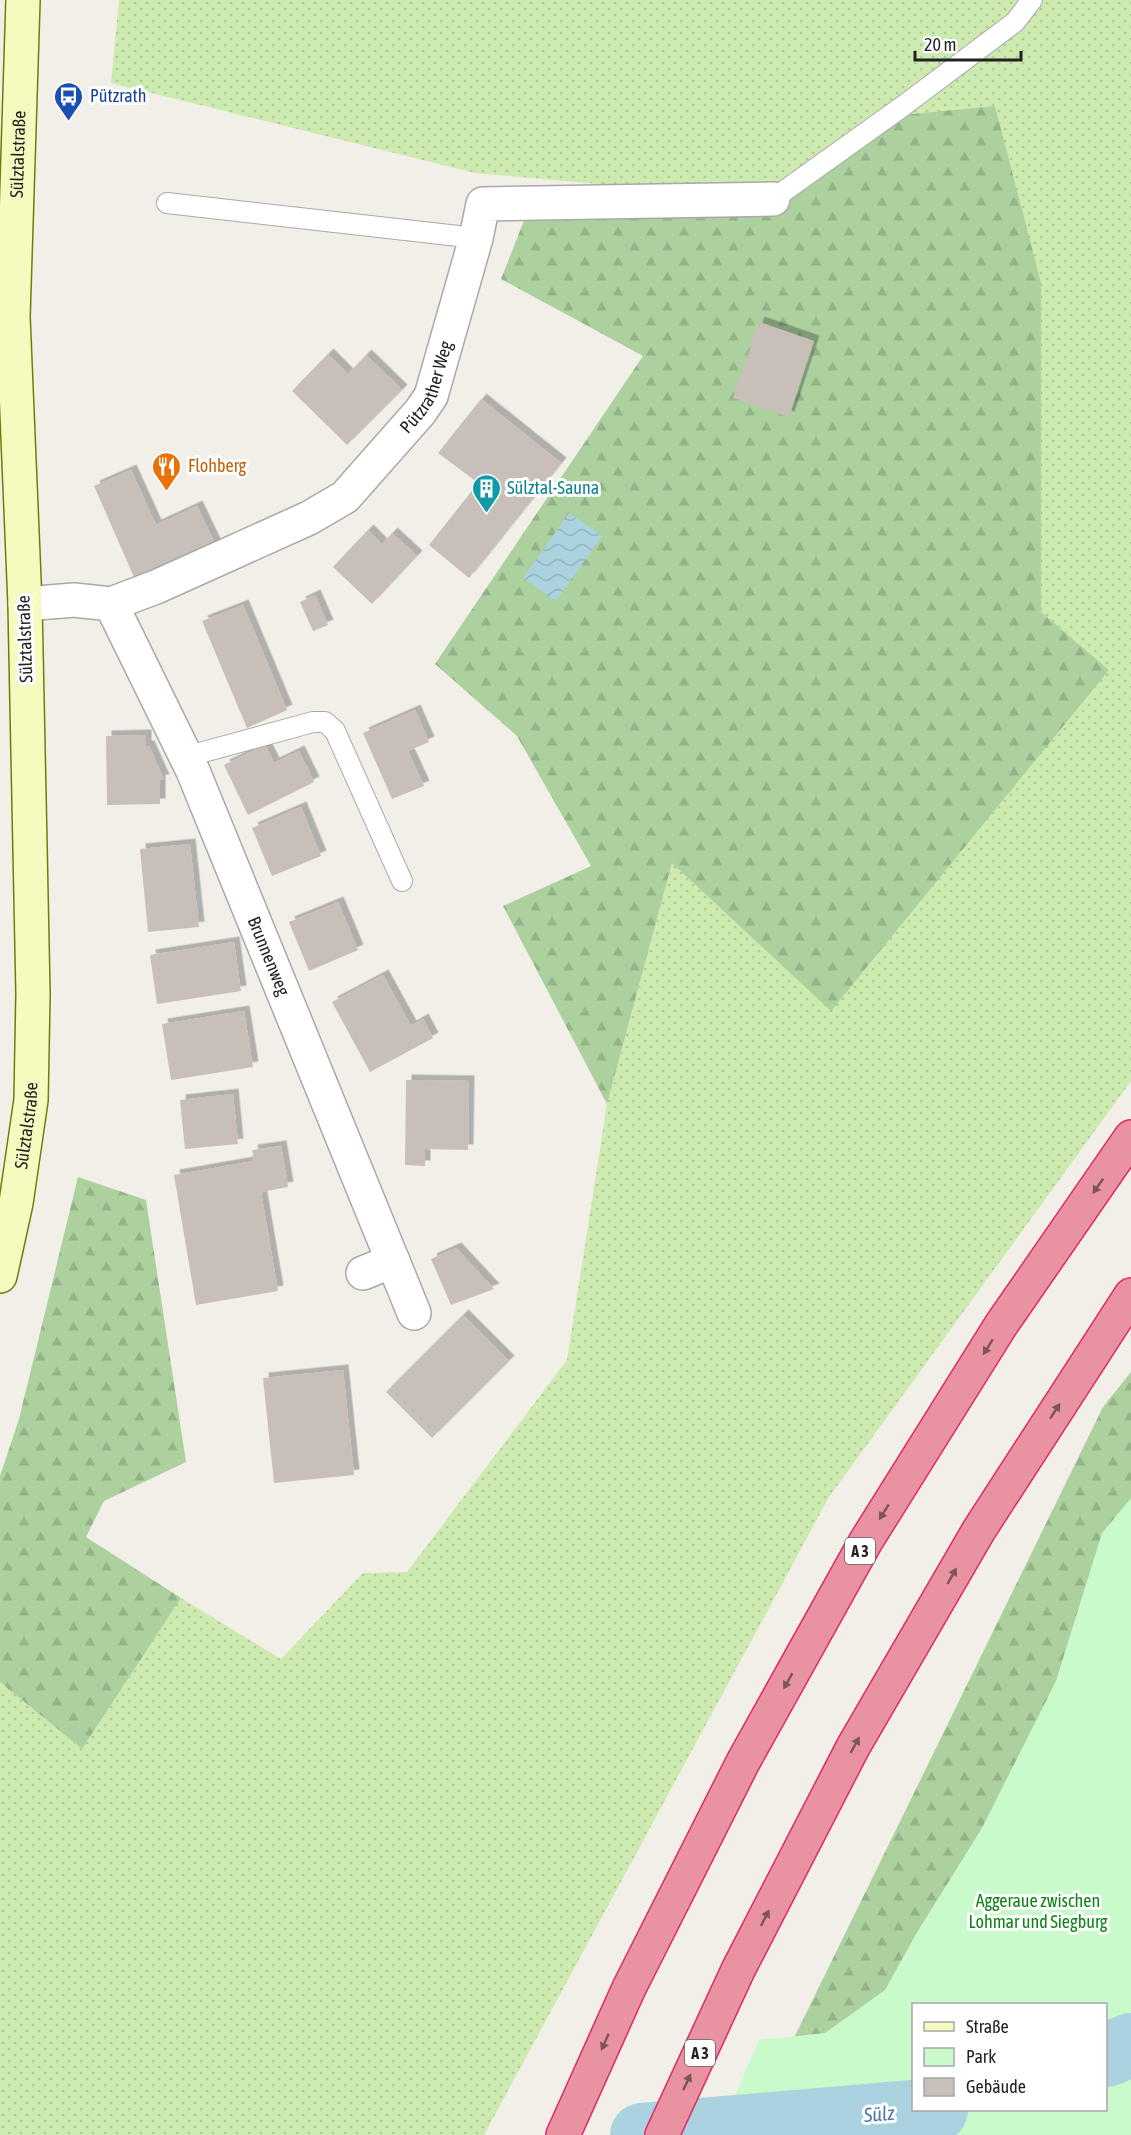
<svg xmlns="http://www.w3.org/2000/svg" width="1131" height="2135" viewBox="0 0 1131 2135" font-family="'Asap Condensed',sans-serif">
  <defs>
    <pattern id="grass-dots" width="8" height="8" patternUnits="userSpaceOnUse" patternTransform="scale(1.5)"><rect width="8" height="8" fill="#cdebb0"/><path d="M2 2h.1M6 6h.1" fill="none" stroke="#b0c997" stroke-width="1.8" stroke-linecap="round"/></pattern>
    <pattern id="forest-firs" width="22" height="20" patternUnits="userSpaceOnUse" patternTransform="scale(1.5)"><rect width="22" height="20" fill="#add19e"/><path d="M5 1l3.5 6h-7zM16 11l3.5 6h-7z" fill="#95b388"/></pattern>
    <pattern id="water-waves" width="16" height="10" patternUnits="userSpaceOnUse" patternTransform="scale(1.5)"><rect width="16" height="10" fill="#aad3df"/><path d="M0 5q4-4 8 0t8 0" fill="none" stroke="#92b5bf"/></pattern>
    <filter id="shadow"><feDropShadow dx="5.5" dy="-5.5" stdDeviation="0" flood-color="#0004"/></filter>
  </defs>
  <rect width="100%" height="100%" fill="#f2efe9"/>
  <path fill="url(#grass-dots)" d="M119,0H1131V1081L829,1497L484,2135H0V1682L82,1749L181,1598L281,1659L363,1573L407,1572L567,1360L607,1104L672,863L1109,670L1041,613V283L773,199L475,173L111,83Z"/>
  <path fill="url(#forest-firs)" fill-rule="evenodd" d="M995,106L1041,283V612L1109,670L831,1011L672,863L607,1104L503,906L591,866L517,736L435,664L643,356L501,279L529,208L773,199L901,115Z
    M78,1177L146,1200L186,1462L104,1501L86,1537L181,1598L82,1749L0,1682V1476L19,1419Z
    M1131,1372V2135H759L793,2040L1103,1407ZM914,2004H1106V2110H914Z"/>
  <path fill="#c8facc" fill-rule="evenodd" d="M1131,1498V2135H718L759,2040L825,2033L885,1990L916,1934L982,1828L1056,1681L1102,1533ZM914,2004H1106V2110H914Z"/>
  <path fill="url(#water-waves)" d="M569,513L602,536L556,601L523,578Z"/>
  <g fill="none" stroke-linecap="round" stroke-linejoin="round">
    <path stroke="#aad3df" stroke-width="64" d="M1106,2055L1131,2045
      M642,2135L936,2110"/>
  </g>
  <path fill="#c7bfb8" filter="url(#shadow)" d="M759,322L814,341L789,417L733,398Z
    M328,354L348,374L366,355L402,390L347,445L292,391Z
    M481,399L561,463L469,578L429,545L478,483L438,453Z
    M131,470L156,525L197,506L217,548L137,584L94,486Z
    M368,530L382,544L392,533L417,556L372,604L333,567Z
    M315,595L328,625L313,631L300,602Z
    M243,605L287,710L247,728L202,621Z
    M415,710L429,742L408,751L424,786L392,799L363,733Z
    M146,735V746H149L164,780H160V804L107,805L106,736Z
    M265,745L274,763L299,751L314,782L248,815L224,765Z
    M301,807L321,856L272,876L252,828Z
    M190,844L199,927L148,932L140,849Z
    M338,902L358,950L309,971L289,922Z
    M234,942L241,991L157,1004L150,955Z
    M383,975L411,1026L423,1019L433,1038L370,1072L332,1002Z
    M244,1011L253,1067L171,1080L162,1024Z
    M406,1080L469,1081L468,1150L425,1149V1166L405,1165Z
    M233,1094L238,1144L185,1149L180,1100Z
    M281,1146L288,1187L261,1192L278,1291L196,1305L174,1175L254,1161L252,1150Z
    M456,1248L494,1289L451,1305L431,1259Z
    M463,1315L509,1361L432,1438L386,1392Z
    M343,1370L354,1475L274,1483L263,1378Z"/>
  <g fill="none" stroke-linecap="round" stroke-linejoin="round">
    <defs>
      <path id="service" d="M773,199L903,106L1015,22L1032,0
        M167,203L476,238
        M185,757L313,722H325L335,731L402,881"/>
      <g id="minor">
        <path id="s1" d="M25,604L74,600L111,604L156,587L309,518L345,497L420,412L431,396L476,238L483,204L773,199"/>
        <path id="s2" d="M111,604L193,771L414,1313"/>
        <path d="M363,1273L393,1261"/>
      </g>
      <g id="secondary">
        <path id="s3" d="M0,1276L16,1203L31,1100L33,994L25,604L13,317L23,0"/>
      </g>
      <path id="motorway" d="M563,2135L629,1988L743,1762L866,1541L1001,1325L1131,1137
        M662,2135L738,1970L853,1747L979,1530L1131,1295"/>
    </defs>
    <use href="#service" stroke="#a9a9a9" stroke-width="22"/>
    <use href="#minor" stroke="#a9a9a9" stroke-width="36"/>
    <use href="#secondary" stroke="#707d05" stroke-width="36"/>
    <use href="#motorway" stroke="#dc2a67" stroke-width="36"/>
    <use href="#service" stroke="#fff" stroke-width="20"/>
    <use href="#minor" stroke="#fff" stroke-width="33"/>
    <use href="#secondary" stroke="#f7fabf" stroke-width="33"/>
    <use href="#motorway" stroke="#e892a2" stroke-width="33"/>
  </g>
  <defs><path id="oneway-solid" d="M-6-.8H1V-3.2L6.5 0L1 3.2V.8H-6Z" transform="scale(1.5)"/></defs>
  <g fill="#7b545c">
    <use href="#oneway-solid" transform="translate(1098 1186) rotate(125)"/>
    <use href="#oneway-solid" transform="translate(988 1347) rotate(122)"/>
    <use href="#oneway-solid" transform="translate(1055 1411) rotate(-57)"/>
    <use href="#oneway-solid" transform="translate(884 1512) rotate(122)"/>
    <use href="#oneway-solid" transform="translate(952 1576) rotate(-60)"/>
    <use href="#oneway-solid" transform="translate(788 1681) rotate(119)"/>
    <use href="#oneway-solid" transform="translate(855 1745) rotate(-61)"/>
    <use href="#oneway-solid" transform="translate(765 1918) rotate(-63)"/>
    <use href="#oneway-solid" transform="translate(605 2042) rotate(114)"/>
    <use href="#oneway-solid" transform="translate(687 2082) rotate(-65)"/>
  </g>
  <defs>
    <symbol id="bus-pin" viewBox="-11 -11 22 30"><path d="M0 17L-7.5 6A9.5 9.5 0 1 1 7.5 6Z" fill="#1a4fb4" stroke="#fff"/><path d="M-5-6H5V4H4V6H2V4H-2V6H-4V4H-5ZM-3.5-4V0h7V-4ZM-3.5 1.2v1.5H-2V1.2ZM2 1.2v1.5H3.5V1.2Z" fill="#fff"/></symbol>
    <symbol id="restaurant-pin" viewBox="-11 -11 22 30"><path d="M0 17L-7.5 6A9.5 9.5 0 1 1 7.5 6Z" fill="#e8710a" stroke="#fff"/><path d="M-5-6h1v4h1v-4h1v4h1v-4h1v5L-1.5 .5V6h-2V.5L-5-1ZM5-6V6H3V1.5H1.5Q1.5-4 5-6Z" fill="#fff"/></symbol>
    <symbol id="building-pin" viewBox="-11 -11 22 30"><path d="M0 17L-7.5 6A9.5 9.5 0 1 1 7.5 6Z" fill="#0f9aa8" stroke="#fff"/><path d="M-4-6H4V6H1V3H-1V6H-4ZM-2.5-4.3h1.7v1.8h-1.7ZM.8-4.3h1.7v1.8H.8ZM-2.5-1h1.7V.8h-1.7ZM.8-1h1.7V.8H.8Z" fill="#fff"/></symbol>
  </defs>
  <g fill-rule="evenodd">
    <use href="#bus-pin" x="52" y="80" width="33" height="45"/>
    <use href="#restaurant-pin" x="150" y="450" width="33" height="45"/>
    <use href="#building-pin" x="470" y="472" width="33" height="45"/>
  </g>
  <g text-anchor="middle" stroke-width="6" stroke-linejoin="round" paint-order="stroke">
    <g fill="#fff" stroke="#646464" stroke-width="1.5">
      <rect x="845" y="1538" width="30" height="26" rx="4.5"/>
      <rect x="685" y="2040" width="30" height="26" rx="4.5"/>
    </g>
    <g font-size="16" font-weight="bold" fill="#222">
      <text x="860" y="1557">A 3</text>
      <text x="700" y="2059">A 3</text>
    </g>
    <g font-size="18" fill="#164399" stroke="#fff" text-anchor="start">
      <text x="90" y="102">Pützrath</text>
    </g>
    <g font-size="18" fill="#222" stroke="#fff">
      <text dy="6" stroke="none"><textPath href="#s3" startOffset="1125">Sülztalstraße</textPath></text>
      <text dy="6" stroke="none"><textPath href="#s1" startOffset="483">Pützrather Weg</textPath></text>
      <text transform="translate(25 639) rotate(-92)" y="6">Sülztalstraße</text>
      <text dy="6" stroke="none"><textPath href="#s2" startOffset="386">Brunnenweg</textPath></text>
      <text dy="6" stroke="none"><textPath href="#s3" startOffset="153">Sülztalstraße</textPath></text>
    </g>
    <g font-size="18" fill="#c56008" stroke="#fff" text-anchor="start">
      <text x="188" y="472">Flohberg</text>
    </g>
    <g font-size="18" fill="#0d838f" stroke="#fff" text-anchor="start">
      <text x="507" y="494">Sülztal-Sauna</text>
    </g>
    <g font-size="18" fill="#0c8416" stroke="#fff">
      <text x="1038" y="1907">Aggeraue zwischen<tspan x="1038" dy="21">Lohmar und Siegburg</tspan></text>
    </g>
    <g font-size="20" font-style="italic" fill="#4a7aab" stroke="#fff">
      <text transform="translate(879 2114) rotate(-5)" y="7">Sülz</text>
    </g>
  </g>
  <rect x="912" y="2003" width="195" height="108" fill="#ffffff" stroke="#a7a7a7" stroke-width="1.5"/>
  <rect x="924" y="2022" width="30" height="9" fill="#f7fabf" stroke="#a7a7a7" stroke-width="1.5"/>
  <text x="966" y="2033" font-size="18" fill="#222222">Straße</text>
  <rect x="924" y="2048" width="30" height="18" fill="#c8facc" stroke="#a7a7a7" stroke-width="1.5"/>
  <text x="966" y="2063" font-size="18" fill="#222222">Park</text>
  <rect x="924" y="2078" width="30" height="18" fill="#c7bfb8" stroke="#a7a7a7" stroke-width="1.5"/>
  <text x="966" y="2093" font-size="18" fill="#222222">Gebäude</text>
  <path d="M915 51v9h106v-9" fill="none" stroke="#222222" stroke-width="3"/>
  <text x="924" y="51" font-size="18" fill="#222222" stroke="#ffffff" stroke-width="4.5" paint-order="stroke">20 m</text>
</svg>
